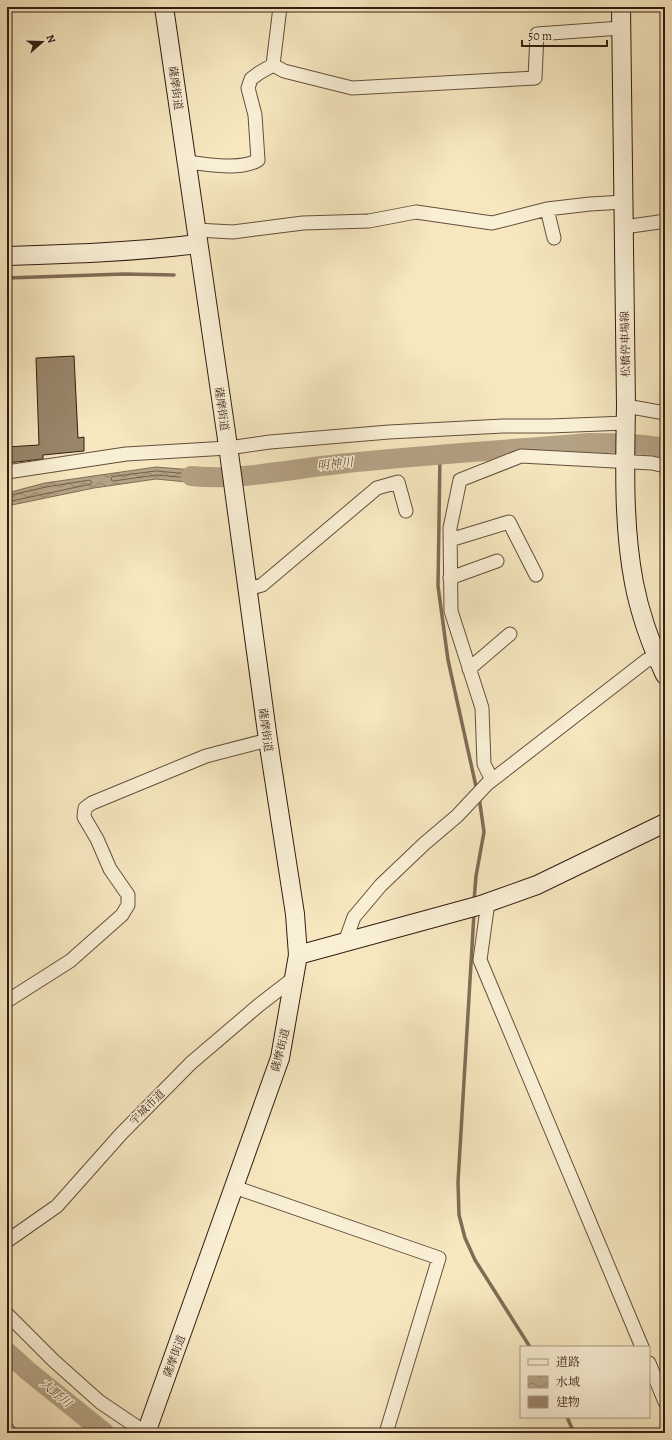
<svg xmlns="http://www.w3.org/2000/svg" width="672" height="1440" viewBox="0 0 672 1440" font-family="Alegreya,'Noto Serif JP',serif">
  <defs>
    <pattern id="water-waves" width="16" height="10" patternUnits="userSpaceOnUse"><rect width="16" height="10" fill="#b4a284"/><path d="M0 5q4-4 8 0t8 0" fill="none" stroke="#93836b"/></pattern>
  </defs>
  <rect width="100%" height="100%" fill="#f6e7bf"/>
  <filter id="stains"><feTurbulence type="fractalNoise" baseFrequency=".005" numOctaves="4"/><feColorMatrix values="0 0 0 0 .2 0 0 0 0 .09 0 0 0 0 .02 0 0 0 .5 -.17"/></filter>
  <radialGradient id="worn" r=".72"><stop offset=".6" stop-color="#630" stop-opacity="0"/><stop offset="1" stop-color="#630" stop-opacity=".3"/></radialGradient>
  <path fill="url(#water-waves)" stroke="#816c56" d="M156,467L218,472V485L156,479L94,488L7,506V493L45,483Z"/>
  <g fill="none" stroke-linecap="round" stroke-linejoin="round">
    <path stroke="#745f4a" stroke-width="1" d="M156,471L212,476L214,478L212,480L157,475L113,481L111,480L112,477Z
      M7,496L46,487L90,480L92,482L91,484L7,502"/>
    <path stroke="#816c56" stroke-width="3.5" d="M7,278L124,274L174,275
      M440,455L438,586L448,660L477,791
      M474,901L476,876L484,832L479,797
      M474,913L458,1182L459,1215L465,1238L475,1260L530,1347
      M567,1417L574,1433"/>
    <path stroke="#b4a284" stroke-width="20" d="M191,476C240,481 290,469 339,464C422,455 506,450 589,443C615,443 640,443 665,448
      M7,1352L28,1371L105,1433"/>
  </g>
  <path fill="#99866b" stroke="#341c11" d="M74,356L78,438L84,437V451L43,455V459L7,463V447L39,445L36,358Z"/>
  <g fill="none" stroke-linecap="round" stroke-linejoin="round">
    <defs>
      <path id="street" d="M280,7L273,65L284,71L352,88L535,78L537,34L621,28
        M187,162C207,164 240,171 258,160L255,115L248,88L251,79L259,73L273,65
        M547,209L554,238
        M624,227L659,222L665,220
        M196,230L233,232L303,223L369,221L416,212L492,223L547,209L590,204L624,202
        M626,406L665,413
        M7,472L126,454L228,448L270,442L389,432L503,426H550L626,423
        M450,540L509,522L536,575
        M450,578L497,561
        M247,589L262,585L377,488L398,482L406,511
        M469,669L510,634
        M492,780L484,764L482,708L451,611L450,528L460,480L521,456L652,463L665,466
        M488,902L480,960L642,1347
        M345,942L354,917L381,885L424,844L457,816L487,784L647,660L658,659L665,662
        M7,1001L70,961L122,915L128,905V895L110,869L97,839L84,817L85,808L92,803L206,756L268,740
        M234,1187L439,1258L386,1433
        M7,1241L57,1206L121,1134L191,1063L259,1005L294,978
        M7,1314L54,1361L100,1402L146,1433
        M649,1363L665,1402
        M7,1429L10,1433"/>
      <path id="secondary" d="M621,7L626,406C625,465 623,525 634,583C640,614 651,645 665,675
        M7,256C71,254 135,252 198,244
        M298,955L481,905L537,885L665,823
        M146,1433L280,1058L298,955L295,914L268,740L229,453L164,7"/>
    </defs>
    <use href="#street" stroke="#644f3c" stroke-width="15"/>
    <use href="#secondary" stroke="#341c11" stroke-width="20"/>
    <use href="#street" stroke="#f9efd5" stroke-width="13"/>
    <use href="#secondary" stroke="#f9efd5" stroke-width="18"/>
  </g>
  <g text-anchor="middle" stroke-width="3" stroke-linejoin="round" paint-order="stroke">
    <g font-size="11" fill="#341c11" stroke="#f9efd5">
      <text transform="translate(176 88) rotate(82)" y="4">薩摩街道</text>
      <text transform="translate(625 344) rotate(-91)" y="4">松橋停車場線</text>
      <text transform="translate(222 409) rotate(82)" y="4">薩摩街道</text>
      <text transform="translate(266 730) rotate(82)" y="4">薩摩街道</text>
      <text transform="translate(280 1050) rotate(-76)" y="4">薩摩街道</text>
      <text transform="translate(147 1107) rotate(-45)" y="4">宇城市道</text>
      <text transform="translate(174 1356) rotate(-70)" y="4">薩摩街道</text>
    </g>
    <g font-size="12" font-style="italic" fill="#614b39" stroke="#f9efd5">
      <text transform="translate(335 464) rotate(-6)" y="4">明神川</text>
      <text transform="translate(56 1393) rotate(40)" y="4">大野川</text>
    </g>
  </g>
  <rect width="672" height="1440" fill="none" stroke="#f6e7bf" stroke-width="24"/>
  <rect x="8" y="8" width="656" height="1424" fill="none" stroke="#341c11" stroke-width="2"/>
  <rect x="12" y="12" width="648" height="1416" fill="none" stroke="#341c11"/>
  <rect x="520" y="1346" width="130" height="72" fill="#f9efd5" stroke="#aa9b87"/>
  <rect x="528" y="1359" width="20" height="6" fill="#f9efd5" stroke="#aa9b87"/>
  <text x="556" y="1366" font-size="12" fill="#341c11">道路</text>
  <rect x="528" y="1376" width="20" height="12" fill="url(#water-waves)" stroke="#aa9b87"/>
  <text x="556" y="1386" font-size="12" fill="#341c11">水域</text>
  <rect x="528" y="1396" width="20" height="12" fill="#99866b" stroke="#aa9b87"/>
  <text x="556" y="1406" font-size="12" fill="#341c11">建物</text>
  <g transform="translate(42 42) rotate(70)" stroke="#f9efd5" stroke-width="3" paint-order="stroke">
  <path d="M0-3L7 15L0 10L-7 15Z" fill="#341c11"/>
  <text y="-6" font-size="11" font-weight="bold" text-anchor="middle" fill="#341c11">N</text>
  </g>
  <path d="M522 40v6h85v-6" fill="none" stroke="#341c11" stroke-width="2"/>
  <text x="528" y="40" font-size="12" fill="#341c11" stroke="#f9efd5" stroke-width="3" paint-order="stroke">50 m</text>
  <rect width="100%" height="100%" filter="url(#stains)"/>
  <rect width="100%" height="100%" fill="url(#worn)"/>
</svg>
